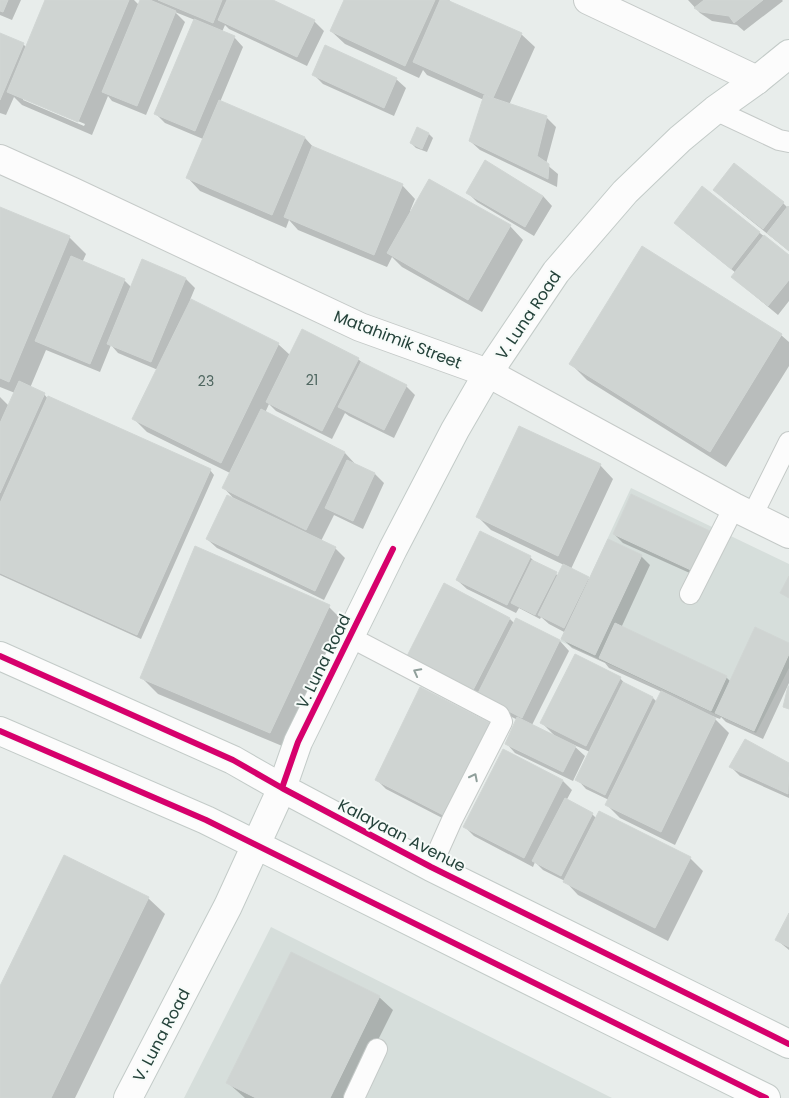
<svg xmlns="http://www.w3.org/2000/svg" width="789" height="1098" viewBox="0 0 789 1098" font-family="Poppins,sans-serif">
  <rect width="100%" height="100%" fill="#e8edeb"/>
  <path fill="#d6dedb" d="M631,488L789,564V668L756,733L560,641Z
    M271,927L612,1098H184Z"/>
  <path fill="#0003" fill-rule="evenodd" d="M0,0H21L12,20L0,15Z
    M47,0H134L139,5L141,0H270L314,21L324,31L307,66L229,29L225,25L222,32L234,37L243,47L220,102L305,138L315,149L402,185L415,199L410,211L412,212L510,226L523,240L482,312L402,267L392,257L387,267L298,230L289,220L286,228L200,191L187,177L203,139L165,123L156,114L195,20L175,12L185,22L146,115L112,101L108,96L92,135L22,105L14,97L6,115L0,113V34L23,44L27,48ZM23,98L85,124L84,126L23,100Z
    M345,0H449L453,4L521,34L535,47L509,105L546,117L556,127L546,164L558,174L557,187L480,150L470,141L484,100L427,75L423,70L419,78L345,44L331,31Z
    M688,0H782L783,1L744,31L737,25L712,21L700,13Z
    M314,75L396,79L406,88L394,116L323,84Z
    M429,134L433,138L427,152L416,148L411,143Z
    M703,188L789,256V301L778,315L732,277L736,273L685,232L675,223Z
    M715,189L783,203L789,209V251L724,199Z
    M468,193L543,196L552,206L534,236L477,202Z
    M0,208L69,237L86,254L82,263L124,280L132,288L186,279L195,288L190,300L278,344L290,355L358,359L366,366L406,386L415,395L394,438L349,416L345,413L332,439L276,411L269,404L265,413L345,453L358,467L375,474L384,483L363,529L334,515L321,541L335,548L345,558L324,600L217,548L207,539L236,501L223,487L230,473L147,432L134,419L158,370L118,353L111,345L100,372L46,350L30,388L44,394L48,399L210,470L214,475L141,639L0,575V397L9,406L15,393L0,387Z
    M781,335L789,342V366L726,467L587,380L571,364Z
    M600,465L613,479L571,569L590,580L641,556L650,565L621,628L726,677L731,682L789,644V683L763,739L726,722L721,717L720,719L712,716L729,733L675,845L620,818L607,805L609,800L586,789L577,779L590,752L572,744L585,756L573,781L515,753L506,743L518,720L419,673L510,619L514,623L516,619L560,641L569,651L532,725L555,736L542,723L620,678L626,685L653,698L657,702L662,692L609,668L605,663L572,648L563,639L566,633L549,624L541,617L540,619L519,608L516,613L467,589L457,580L530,557L535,562L559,576L564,565L491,530L478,517Z
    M711,533L703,579L623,543L614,534Z
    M329,607L345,623L287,748L158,694L141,677Z
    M420,689L490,724L499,733L452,823L386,789L377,780Z
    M746,741L789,765V798L740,776L731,767Z
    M563,781L572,790L566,801L592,814L596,818L690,858L703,871L668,941L578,895L565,881L543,870L535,862L533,867L474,836L465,827Z
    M148,898L165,914L75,1098H0V989Z
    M789,916V950L777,940Z
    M379,997L393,1010L349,1098H245L228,1083Z"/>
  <path fill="#cfd4d2" stroke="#d1d6d4" d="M0,0H8L3,12L0,11Z
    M45,0H129L78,122L7,92Z
    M140,0H150L176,11L137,106L102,92Z
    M158,0H222L213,23Z
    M227,0H273L315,20L297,57L218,20Z
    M344,0H435L405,66L330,31Z
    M440,0H447L522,33L493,98L413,62Z
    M704,0H763L734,23L729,16L701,12L694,8Z
    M194,19L235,36L195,131L154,114Z
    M0,33L24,43L0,100Z
    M325,45L397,78L384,108L312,75Z
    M484,95L547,116L537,156L549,164L548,179L469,141Z
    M219,100L305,137L272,215L186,178Z
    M417,127L429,133L422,149L410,143Z
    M312,146L403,184L374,255L284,217Z
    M485,160L543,196L525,227L466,193Z
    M734,163L784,202L763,229L713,190Z
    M429,179L511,225L468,300L387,253Z
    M702,186L760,232L731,269L674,223Z
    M788,206L789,207V251L767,233Z
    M0,207L70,236L9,382L0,378Z
    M764,235L789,255V280L768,306L731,277Z
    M642,246L782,334L710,452L569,364Z
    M71,256L125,279L90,364L35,341Z
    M142,259L186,278L151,362L107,344Z
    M191,299L279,343L221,463L132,419Z
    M302,329L359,358L322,431L266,402Z
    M361,362L407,385L384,430L338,407Z
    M19,381L45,393L0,493V423Z
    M48,396L211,469L137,635L0,573V503Z
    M261,409L345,452L306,530L222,488Z
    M519,426L601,464L558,556L476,517Z
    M347,460L375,473L353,521L325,508Z
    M631,494L712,532L693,571L613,534Z
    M227,495L336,547L315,591L206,539Z
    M480,531L531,556L507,605L456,580Z
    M608,539L642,555L595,655L561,639Z
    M195,546L330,605L270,733L140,678Z
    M532,560L557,572L535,615L511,603Z
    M563,564L589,577L564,628L538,615Z
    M789,576V598L780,593Z
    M444,583L510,618L471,694L405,660Z
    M516,618L560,640L522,718L477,695Z
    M615,623L727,676L711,711L599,658Z
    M755,627L789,643V654L754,731L715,713Z
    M575,654L621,677L586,746L540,723Z
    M623,682L653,697L605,795L575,780Z
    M788,686H789V709L783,707Z
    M420,687L490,723L443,815L375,780Z
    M661,691L716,718L661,832L605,805Z
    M517,717L576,746L563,772L505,744Z
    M745,739L789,763L788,794L729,767Z
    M503,749L563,780L524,858L463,827Z
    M565,798L593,813L561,876L532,861Z
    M599,811L691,857L655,928L563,882Z
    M64,855L149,897L51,1098H0V986Z
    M789,913V947L775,940Z
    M291,952L380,996L330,1098H256L226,1083Z"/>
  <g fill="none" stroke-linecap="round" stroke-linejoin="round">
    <defs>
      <path id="service" d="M715,110L779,140L789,142
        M752,516L789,442
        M690,594L734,507
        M350,637L499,715L502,722L452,820L431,867
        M354,1098L377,1049"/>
      <path id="minor" d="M588,0L757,80
        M0,159L71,191L360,327L488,373L734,507L789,534"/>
      <path id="secondary" d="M0,656L233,760L282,788L431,867L789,1044
        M0,731L206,820L766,1098
        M128,1098L228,906L282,788L298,742L393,549L455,430L488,373L556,272L625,192L680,139L715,110L757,80L789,54"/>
    </defs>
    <use href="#service" stroke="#c5cac8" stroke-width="22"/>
    <use href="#minor" stroke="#c5cac8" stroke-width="30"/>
    <use href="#secondary" stroke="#c3cbc8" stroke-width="30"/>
    <use href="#service" stroke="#fcfcfc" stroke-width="20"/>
    <use href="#minor" stroke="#fcfcfc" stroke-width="28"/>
    <use href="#secondary" stroke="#fcfcfc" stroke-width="28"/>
    <defs>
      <path id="cycleway" d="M0,656L233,760L282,788L431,867L789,1044
        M0,731L206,820L766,1098
        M282,788L298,742L393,549"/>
    </defs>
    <use href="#cycleway" stroke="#f7fbf9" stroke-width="9"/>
    <use href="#cycleway" stroke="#d6006c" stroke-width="6"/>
  </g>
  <defs><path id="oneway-chevron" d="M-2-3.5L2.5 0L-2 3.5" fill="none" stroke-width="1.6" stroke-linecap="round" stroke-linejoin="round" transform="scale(1.25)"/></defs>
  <g stroke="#909f9b">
    <use href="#oneway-chevron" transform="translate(417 672) rotate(-152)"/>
    <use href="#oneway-chevron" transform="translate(474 777) rotate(-63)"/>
  </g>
  <g text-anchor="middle" stroke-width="4" stroke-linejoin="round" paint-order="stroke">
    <g font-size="14" fill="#506761">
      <text x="312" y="385">21</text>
      <text x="206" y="386">23</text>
    </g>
    <g font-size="16" fill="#24423a" stroke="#f7fbf9">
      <text transform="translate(528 315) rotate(-56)" y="6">V. Luna Road</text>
      <text transform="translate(398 339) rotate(21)" y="6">Matahimik Street</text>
      <text transform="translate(323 661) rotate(-64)" y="6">V. Luna Road</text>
      <text transform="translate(402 835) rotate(27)" y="6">Kalayaan Avenue</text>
      <text transform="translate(161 1035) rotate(-62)" y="6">V. Luna Road</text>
    </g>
  </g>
</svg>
